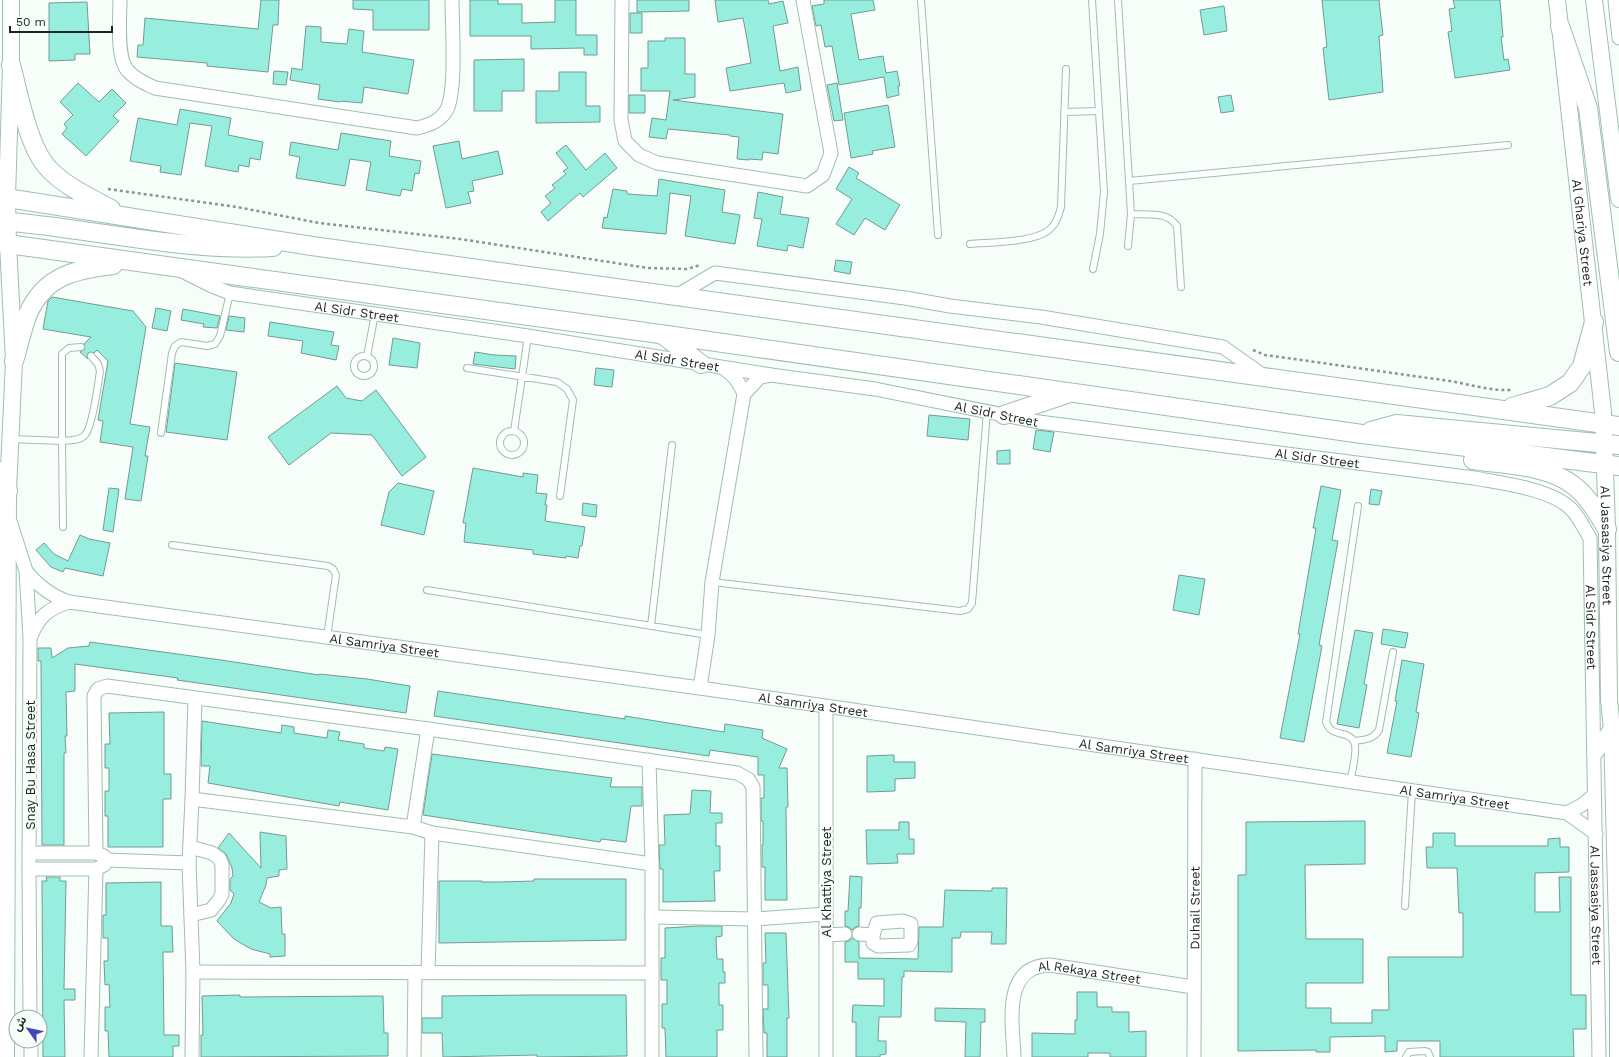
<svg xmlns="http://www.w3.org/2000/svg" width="1619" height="1057" viewBox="0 0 1619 1057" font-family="'Work Sans','Noto Sans Arabic',sans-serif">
  <rect width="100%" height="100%" fill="#f7fdf9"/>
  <path fill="#98eede" stroke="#739b93" d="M261,0H279L278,25H273L268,72L207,66V63L137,57L138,45H143L145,18L258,29Z
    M353,0H429V30H373V10L353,9Z
    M470,0H498V4H522V23L555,22V0H576V35H597V55H584V48L531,49V36H470Z
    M637,0H689V11L637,12Z
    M715,0H768L769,4L783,1L788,23L773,26L780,71L798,67L801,90L786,93L784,83L730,91L726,68L751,63L747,39L743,18L718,22Z
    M824,0H873L875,10L851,14L859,60L883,56L886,73L897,71L900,86H898L899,95L887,98L884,77L839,85L832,46L825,47L821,25L816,26L812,6L824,4Z
    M1322,0H1379L1383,35L1379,36L1383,92L1329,100L1323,48L1327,47Z
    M1453,0H1500L1503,37H1501L1504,60L1508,59L1510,70L1455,78L1448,32L1452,31L1449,9L1455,8Z
    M87,2L90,54H75V60L49,61V3Z
    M1224,6L1227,31L1204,35L1200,10Z
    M630,13H642V33H630Z
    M306,26L321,27V42L347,44L349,29L364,31L362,52L414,60L408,94L364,87L362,103L341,101L340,102L318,99L320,85L290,80L292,68L302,70Z
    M665,38H685V74H695V97L673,100L783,114L778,154L763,152L762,160L749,159V160L737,159L739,137L730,136V135L668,129L666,139L649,137L652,118L666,120L670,91H641V68H648V41H665Z
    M524,59V91H502V111H474V60Z
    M274,71L288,72L286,85L273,84Z
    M559,72H586V106H600V122L536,123V91H559Z
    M78,83L99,102L112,89L126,103L113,116L119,121L86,156L62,134L67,128L64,124L73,115L60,102Z
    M837,83L843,120L834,121L827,85Z
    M629,95H645V113H629Z
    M1231,95L1234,111L1221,113L1218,97Z
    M888,105L895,147L872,151L873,154L851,158L844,113Z
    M180,109L231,118L228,135L263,142L260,160L250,158L249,167L239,165L238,172L205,166L212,126L190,123L181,175L160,172L161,166L130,161L138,118L177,125Z
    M341,133L391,141L389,156L421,161L419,174L415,173L412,191L402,189L400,196L366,190L371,162L350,159L345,186L296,178L300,157L289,155L291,142L338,150Z
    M459,141L462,159L498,151L503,174L472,181L474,191L468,192L471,203L446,208L433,146Z
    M566,145L586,170L605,153L617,168L583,197L580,193L548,221L541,212L551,203L545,196L555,188L552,185L566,174L563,171L568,168L556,153Z
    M849,167L859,173L856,178L900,205L885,230L865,218L854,235L836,224L852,199L836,189Z
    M659,179L725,190L722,212L740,215L735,244L685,236L691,196L670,193L666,234L602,228L604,217L607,218L613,189L627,191V194L657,196Z
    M758,192L783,197L780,214L809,218L803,248L788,245L787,251L757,246L762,219L754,218Z
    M836,260L852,262L850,274L834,271Z
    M52,297L133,311L146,327L130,424L150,427L145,456H148L141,501L125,499L133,447L100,442L103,421L98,420L108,361L97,350L94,353L91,352L88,353L87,356L88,359L80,352L85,349L84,344L91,337L43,329L48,301Z
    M156,308L171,311L167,331L152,328Z
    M183,309L220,316L217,328L203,327L204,324L181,320Z
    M229,316L245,318L244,332L226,330Z
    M270,322L334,332L331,345L339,346L336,360L301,353L303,341L268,336Z
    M393,338L420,343L417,368L389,365Z
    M475,352L494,355L516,356L515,369L473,364Z
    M175,363L237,372L227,440L166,432Z
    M596,368L614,370L612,387L594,385Z
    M337,386L346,398L362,401L376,390L426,457L402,476L372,435L331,433L289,465L268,437Z
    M929,415L970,419L968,440L927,436Z
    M1036,430L1054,432L1050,452L1033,449Z
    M1010,450V464H997V451Z
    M473,468L523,477V473L538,475L536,493L547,494L545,505H547L545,521L585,527L582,546H580L578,558L566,556V558L533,554V550L464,542L466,523H463Z
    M398,483L434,491L424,535L381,525L389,492Z
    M1321,486L1341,490L1332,540L1338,541L1319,645L1322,646L1304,742L1280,738L1300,634H1298L1316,528H1313Z
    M109,488L119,489L113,532L103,530Z
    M1371,489L1382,491L1379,505L1369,504Z
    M583,503L597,505L596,517L582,515Z
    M80,535L89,539L110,543L103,576L65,568L63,572L51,567L36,550L44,543L54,554L68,561Z
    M1179,575L1205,579L1199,615L1173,610Z
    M1383,629L1408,633L1405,648L1381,644Z
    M1355,630L1373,633L1364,684L1367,685L1359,728L1337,724Z
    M90,642L221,660L319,675V674L367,679L410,686L406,713L177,680L178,678L75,664V691L66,692L67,736H65L66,753H64V845H42L41,661H38V648H51L52,658L68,648L89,646Z
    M1402,660L1424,664L1416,712L1419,713L1411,757L1387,753L1397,701H1395Z
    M438,691L625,719V716L724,732L725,724L763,730L762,738L787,749L779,768H787L788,807H786L787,900H765V867H762V845H763V821H761V798H764V775H758V757L710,750L709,756L434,716Z
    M164,712V774H171V799H163V847H108V816H105V791H109V768H105V744H110L109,713Z
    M202,721L281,733L282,725L294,727V733L327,738L328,730L340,732L338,740L364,744V748L384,751L385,747L398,749L388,810L340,802L339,806L208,783L210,766H201Z
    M432,754L612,778L610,787H642V806H631L626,842L601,839L600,842L423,815Z
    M894,755V762H915V778L895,779V791L867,792V756Z
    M692,790L711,791L710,813H722V823H716V846H720V871H714L715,901L663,902V869H660L659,845H665L664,815L690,814Z
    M1365,821V864L1305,865L1306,939H1363V983H1306V1008H1331V1023H1372V1010H1389L1388,957H1463V913H1459L1457,868H1427L1426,847H1433V833H1455V846H1548V839L1560,838V847H1569V872L1535,873V912H1560L1559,877H1571V995H1586V1029H1573L1574,1057H1440V1041H1397V1051L1385,1052V1036L1330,1037V1052H1316V1050L1238,1051V875H1246V822Z
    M899,822H909V839H914V854H897L898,863L867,864L866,830H899Z
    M260,832L286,836L287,869L279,870V876L267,878L266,885L259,902L271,908L281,907L282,934H285V956L270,957V954L251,949L234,939L217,921L231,903L234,894L230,890V879L233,876L232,868L226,854L218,848L229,833L261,868Z
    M850,876L862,877L861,908H859V926L855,927L852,930L849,927L845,926V911H848Z
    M46,877H60V881H66L64,989H75V1000H64L65,1057H43L42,881H47Z
    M534,879H626V940L439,943V881H482V882H498L534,881Z
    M161,882V926H172L173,952H163L164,1035H179V1046H173V1057H109L108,1031H105V1007H110L109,984L105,985L104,961H108V938H103V915H106V883Z
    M992,888H1007L1006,944H991L992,932H961L960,938H952V972L904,971V977H902L901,1017H879L878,1041H886V1054L880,1055V1057H856V1022H852L853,1005L884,1006V979H858V962H845V942L849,941L852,938L859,942V958L918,959L919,927H943L945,890L992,891Z
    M698,926H722V936L716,937L717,959H723V972H725V983H719V1005H723V1030H717V1057H666L665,1028H662V1004H667V980H661V958H665V928Z
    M765,933H786L789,1018H787V1057H767V1033H764L763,1009H768V985H763V963H766Z
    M1077,992H1097V1007H1112V1012H1129V1032L1146,1031V1057H1110V1053H1088V1057H1032V1033L1075,1034V1020H1077Z
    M240,995V997L383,996L384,1033H388V1056L201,1057V1035H203L202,996Z
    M531,995H626L627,1056L537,1057V1055L443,1057L442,1033H422V1018H442V996Z
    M935,1008L985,1009V1022H981L980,1057H965L966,1022L935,1021Z"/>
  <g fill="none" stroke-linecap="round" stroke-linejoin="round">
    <defs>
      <path id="service" d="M921,0L938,235
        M1092,0L1104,192L1100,234L1093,269
        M1118,0L1131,214L1128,246
        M1064,112L1099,111
        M1129,181L1508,145
        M1131,214C1148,215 1167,211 1177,226L1181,287
        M970,244C991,242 1039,243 1052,227C1057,222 1059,215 1061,207L1066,69
        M81,347L69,348L62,354V441C70,440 80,441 85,435C93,426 98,384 100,371L98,364L91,356
        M367,356L375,314
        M354 366a10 10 0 1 1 20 0a10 10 0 1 1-20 0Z
        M467,368L557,382L567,389L573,400L560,496
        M514,431L528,336
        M500 443a12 12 0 1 1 24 0a12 12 0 1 1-24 0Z
        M161,433L172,353L175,346L181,342L207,346L215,344L220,336L230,293
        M11,439L62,441L63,527
        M172,545L328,566L333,569L336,575L327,637
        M712,582L960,611L968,609L972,603L987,411
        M427,590L708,635
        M651,626L672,445
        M1354,741C1364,740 1374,739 1379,730L1393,652
        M1350,782C1352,773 1358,749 1354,742C1348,729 1332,739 1326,722L1358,506
        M1405,906L1412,791
        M1406,1057L1409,1052L1425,1051L1428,1052L1430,1057"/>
      <g id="minor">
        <path d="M120,0C120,17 116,59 128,71C136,80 145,83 155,88L417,128C429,125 439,122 446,111C457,94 452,24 452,0"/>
        <path d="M622,0L621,120L625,141L639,155L657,163L807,186L823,175L831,153L803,0"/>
        <path d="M1615,0L1619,38"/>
        <path id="s1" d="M182,271L212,286L230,293L528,336L771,375L875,389L1039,422L1474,478C1501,483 1552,489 1571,509C1579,516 1584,529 1590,538L1599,1057"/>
        <path d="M676,296L715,273L905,298L950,306L1041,317L1223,347L1264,376"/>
        <path d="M723,368C734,375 739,382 744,394"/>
        <path d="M10,521L26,571L30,637L29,869L30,1017"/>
        <path id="s2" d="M26,571C38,586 51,596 69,602L700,688L1567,813L1596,834"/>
        <path d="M31,636C39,616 48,609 69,602"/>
        <path d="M700,688L708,635L712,582L744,394L760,377L771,375"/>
        <path d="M826,707V1057"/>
        <path d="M649,760L652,864V1057"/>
        <path d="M192,799L413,827L432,833L652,864"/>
        <path d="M1567,813L1582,805L1594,795"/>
        <path d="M413,827L428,729"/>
        <path d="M190,847L212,853L219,858L222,864V894L219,900L211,910L191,915"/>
        <path d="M96,853L94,696L98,689L107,686L428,729L737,773L748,779L753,787L756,1057"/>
        <path d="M106,860L189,863"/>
        <path d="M29,869H96L104,865L106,860L104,856L96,853H29"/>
        <path d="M652,917L755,919L826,914"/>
        <path d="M903,921L911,924V941L909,945L878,946L873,943V935L877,923Z"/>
        <path d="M859,934L873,935"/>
        <path d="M826,935L845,934"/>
        <path d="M193,972L652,973"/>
        <path d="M428,972L432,833"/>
        <path d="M31,1041V1057"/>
        <path d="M91,1057L96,869"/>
        <path d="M192,1057L193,972L189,863L192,799L195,698"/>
        <path d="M414,1057L415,972"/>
        <path id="s3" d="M1014,1057C1013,1025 1001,966 1050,965L1193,987"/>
        <path id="s4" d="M1194,1057L1195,759"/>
      </g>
      <g id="tertiary">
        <path id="s5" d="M1557,0L1603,412L1607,529L1609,700L1612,729L1618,966V1057"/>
        <path d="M1594,0L1619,199"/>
        <path d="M1595,752L1612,729"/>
        <path d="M6,1057L8,491L14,361L8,244L7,198L11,65V0"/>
      </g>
      <path id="secondary" d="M1560,26L1588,108L1619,352
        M11,65C19,94 28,148 49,169C66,187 89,197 111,209
        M0,197L312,246L1619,426
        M0,221C91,228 181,252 273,247
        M0,243L660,334L1362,434L1619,466
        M663,335L701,364
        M14,361C19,345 22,329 28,314C44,276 76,269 113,265
        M1512,407L1550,396L1570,383L1582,366L1594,322
        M1004,415L1067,394
        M1371,431L1397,424L1619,445
        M1473,460C1505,465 1547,465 1573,485C1588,496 1598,514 1607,529
        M0,471L8,491"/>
    </defs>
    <use href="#service" stroke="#9fbfab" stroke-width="8"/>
    <use href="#minor" stroke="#9fbfab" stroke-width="15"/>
    <use href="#tertiary" stroke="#9fbfab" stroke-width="18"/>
    <use href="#secondary" stroke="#9fbfab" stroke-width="20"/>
    <path stroke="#8c958f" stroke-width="2.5" stroke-dasharray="3 3" stroke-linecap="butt" d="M108,189L237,207L319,223L460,239L648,268L687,269L700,265
      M1253,350L1265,355C1324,363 1384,372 1443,380C1466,383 1488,391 1512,390"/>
    <use href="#service" stroke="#fff" stroke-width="6"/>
    <use href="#minor" stroke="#fff" stroke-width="13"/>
    <use href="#tertiary" stroke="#fff" stroke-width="16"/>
    <use href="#secondary" stroke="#fff" stroke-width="18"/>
  </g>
  <g text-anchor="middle" stroke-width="4" stroke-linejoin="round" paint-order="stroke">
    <g font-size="13" fill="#19251d" stroke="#f7fdf9">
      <text dy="5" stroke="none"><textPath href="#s5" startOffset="234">Al Ghariya Street</textPath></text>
      <text dy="5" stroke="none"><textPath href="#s1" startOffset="181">Al Sidr Street</textPath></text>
      <text dy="5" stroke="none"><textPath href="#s1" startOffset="505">Al Sidr Street</textPath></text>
      <text dy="5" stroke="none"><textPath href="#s1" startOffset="829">Al Sidr Street</textPath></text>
      <text dy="5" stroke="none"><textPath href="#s1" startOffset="1153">Al Sidr Street</textPath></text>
      <text dy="5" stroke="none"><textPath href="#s5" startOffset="548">Al Jassasiya Street</textPath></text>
      <text dy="5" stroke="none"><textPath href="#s1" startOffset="1538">Al Sidr Street</textPath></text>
      <text dy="5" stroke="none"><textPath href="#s2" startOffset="372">Al Samriya Street</textPath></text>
      <text dy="5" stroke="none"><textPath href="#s2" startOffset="805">Al Samriya Street</textPath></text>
      <text dy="5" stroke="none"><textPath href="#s2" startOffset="1129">Al Samriya Street</textPath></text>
      <text transform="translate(30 765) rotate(-90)" y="5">Snay Bu Hasa Street</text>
      <text dy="5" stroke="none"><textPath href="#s2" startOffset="1453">Al Samriya Street</textPath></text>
      <text transform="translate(826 882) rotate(-90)" y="5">Al Khattiya Street</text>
      <text dy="5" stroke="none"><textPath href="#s1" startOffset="1816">Al Jassasiya Street</textPath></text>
      <text dy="5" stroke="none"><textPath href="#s4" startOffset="149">Duhail Street</textPath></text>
      <text dy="5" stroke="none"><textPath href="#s3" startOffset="153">Al Rekaya Street</textPath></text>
    </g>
  </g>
  <g transform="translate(28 1029) rotate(303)"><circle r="19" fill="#f7fdf9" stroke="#9ea7a1"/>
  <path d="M0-3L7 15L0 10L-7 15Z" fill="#4246bb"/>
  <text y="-6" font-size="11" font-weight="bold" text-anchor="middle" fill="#19251d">ش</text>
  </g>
  <path d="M10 26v6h102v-6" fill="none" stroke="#19251d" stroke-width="2"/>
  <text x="16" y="26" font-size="12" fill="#19251d" stroke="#f7fdf9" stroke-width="3" paint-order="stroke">50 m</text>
</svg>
